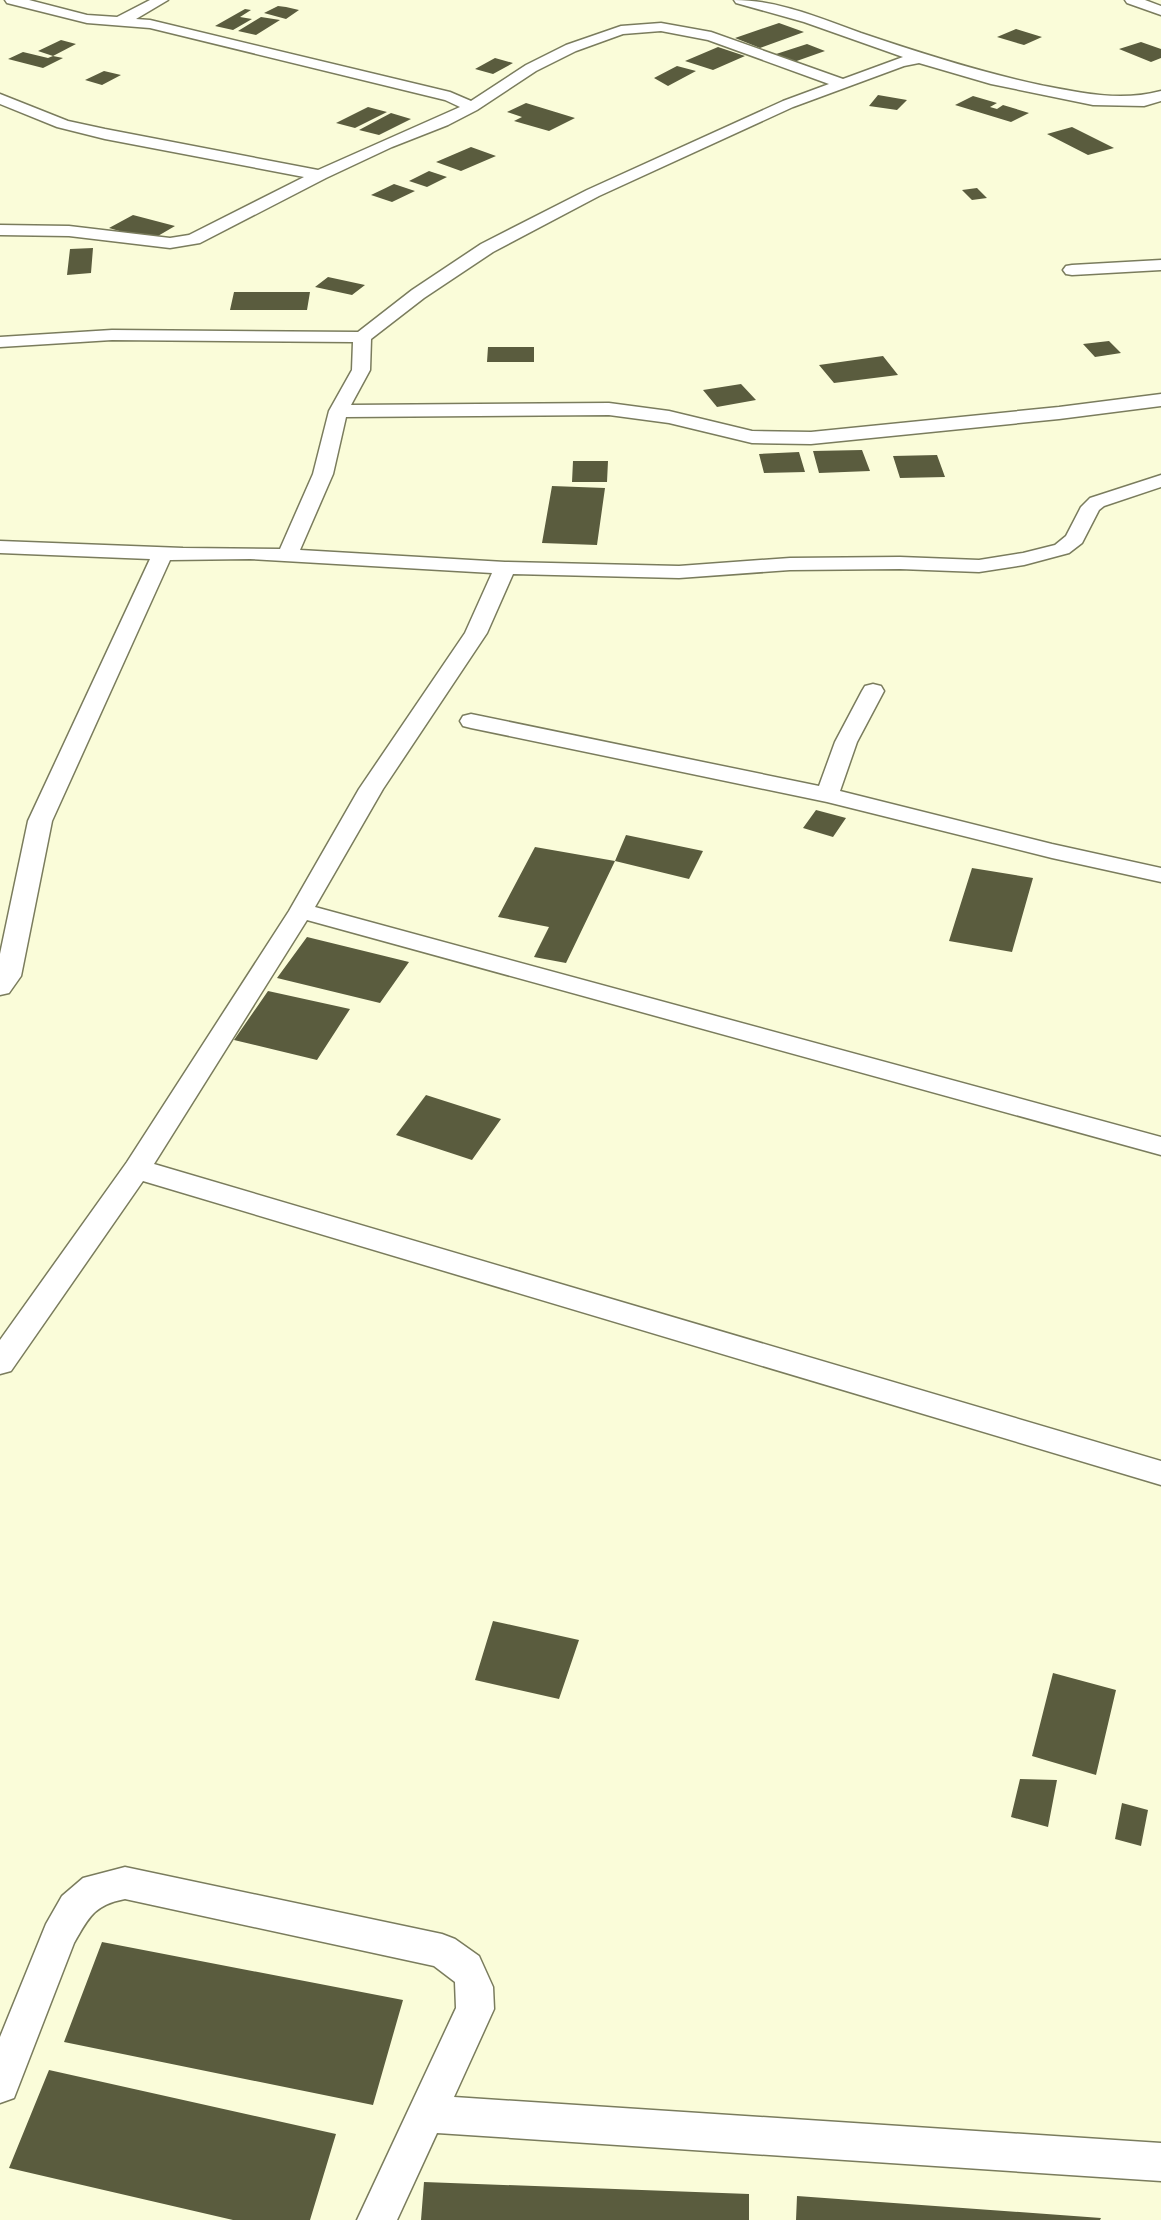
<svg xmlns="http://www.w3.org/2000/svg" width="1161" height="2220" viewBox="0 0 1161 2220" font-family="Rubik,sans-serif">
  <rect width="100%" height="100%" fill="#fafcd9"/>
  <path fill="#5a5c3e" d="M278,6L286,7L299,10L286,19L264,13Z
    M245,9L251,10L240,17L252,19L233,30L215,26Z
    M261,17L280,20L256,35L238,31Z
    M779,23L804,32L760,48L735,38Z
    M1016,29L1042,37L1024,45L997,37Z
    M61,40L76,44L53,56L38,51Z
    M1141,42L1161,49V58L1151,62L1119,49Z
    M807,44L825,51L791,63L773,55Z
    M718,47L745,56L713,70L685,61Z
    M23,52L48,58L53,56L63,58L43,68L8,59Z
    M495,58L513,63L493,74L475,69Z
    M677,66L696,71L668,86L654,78Z
    M104,71L121,75L102,85L85,80Z
    M878,95L907,100L897,110L869,106Z
    M973,96L997,103L990,107L997,109L1003,105L1029,113L1011,122L955,105Z
    M526,103L575,118L549,131L514,121L522,117L507,112Z
    M368,107L387,112L355,128L336,123Z
    M391,113L411,119L379,135L359,130Z
    M1072,127L1114,148L1088,155L1047,134Z
    M471,147L496,156L461,171L436,162Z
    M429,171L447,177L427,187L409,181Z
    M394,184L415,191L392,202L371,195Z
    M977,188L987,198L972,200L962,190Z
    M133,215L175,226L151,240L109,228Z
    M93,248L91,273L67,275L70,249Z
    M328,277L365,285L352,295L315,287Z
    M234,292H310L307,310H230Z
    M1109,341L1121,353L1095,357L1083,344Z
    M488,347H534V362H487Z
    M883,356L898,375L834,383L819,365Z
    M741,384L756,400L717,407L703,390Z
    M862,450L870,471L819,473L813,451Z
    M799,452L805,472L764,473L759,454Z
    M937,455L945,477L900,478L893,456Z
    M573,461H608L607,482H572Z
    M552,486L605,488L597,545L542,543Z
    M816,810L846,818L833,837L803,828Z
    M626,835L703,851L689,879L615,861Z
    M535,847L615,861L566,963L534,957L549,927L498,917Z
    M972,868L1033,878L1012,952L949,941Z
    M307,937L409,962L380,1003L277,978Z
    M268,991L350,1009L317,1060L234,1040Z
    M426,1095L501,1119L472,1160L396,1135Z
    M493,1621L579,1640L559,1699L475,1680Z
    M1053,1673L1116,1690L1096,1775L1032,1756Z
    M1020,1779L1057,1780L1048,1827L1011,1817Z
    M1122,1803L1148,1810L1141,1846L1115,1839Z
    M102,1942L403,2000L373,2105L64,2042Z
    M49,2070L336,2134L310,2220H233L9,2168Z
    M424,2182L749,2194V2220H421Z
    M797,2196L1101,2218L1100,2220H796Z"/>
  <g fill="none" stroke-linecap="round" stroke-linejoin="round">
    <defs>
      <path id="street" d="M5,0H29L87,15L117,17L150,0H168L136,19L150,20L450,92L471,101L526,65L566,45L621,26L661,23L711,32L843,79L903,57L804,22L736,3L734,0C778,0 820,18 861,33C920,53 979,72 1040,85C1081,93 1120,102 1161,91V101L1144,106L1093,105L991,84L919,63L904,66L793,107L599,196L493,252L424,298L371,339L370,370L351,405L609,403L669,411L752,431L811,432L1059,407L1161,394V406L1059,419L811,444L752,443L669,423L609,415L346,417L333,474L300,550L505,562L679,566L790,558L900,557L979,560L1023,553L1055,545L1066,536L1081,507L1090,498L1161,475V487L1104,506L1099,510L1082,543L1069,553L1024,565L979,572L900,569L790,570L679,578L513,574L487,633L383,789L315,907L1161,1137V1155L307,920L154,1164L1161,1461V1485L143,1181L11,1371L0,1374V1340L127,1162L289,911L359,789L465,633L492,573L250,559L170,560L52,821L21,976L9,993L0,995V954L28,821L150,559L0,553V541L183,548L280,549L313,474L329,411L352,370L353,342L112,340L0,347V337L112,330L358,332L412,290L481,244L587,190L783,101L829,84L708,40L661,31L623,34L576,51L536,71L477,110L448,125L392,147L326,178L200,243L170,248L69,236L0,235V225L69,226L170,238L189,235L304,177L105,139L57,127L0,104V94L68,121L105,129L318,170L460,107L445,100L150,28L87,23L7,3Z
        M1125,0H1145L1161,6V15L1127,3Z
        M1161,260V270L1072,275L1066,274L1063,270L1066,266L1072,265Z
        M873,684L881,686L884,691L857,742L840,791L1052,844L1161,868V882L1052,858L827,802L471,728L463,726L460,721L463,716L471,714L819,786L835,742L862,691L865,686Z
        M125,1867L442,1934L455,1939L479,1956L493,1987L494,2009L454,2097L1161,2143V2181L437,2133L397,2220H357L456,2008L455,1982L434,1966L125,1899C94,1905 89,1917 74,1943L14,2098L0,2103V2037L46,1924L62,1896L83,1878Z"/>
    </defs>
    <use href="#street" stroke="#7a7c5d" stroke-width="3"/>
    <use href="#street" fill="#fff" fill-rule="evenodd"/>
  </g>
</svg>
